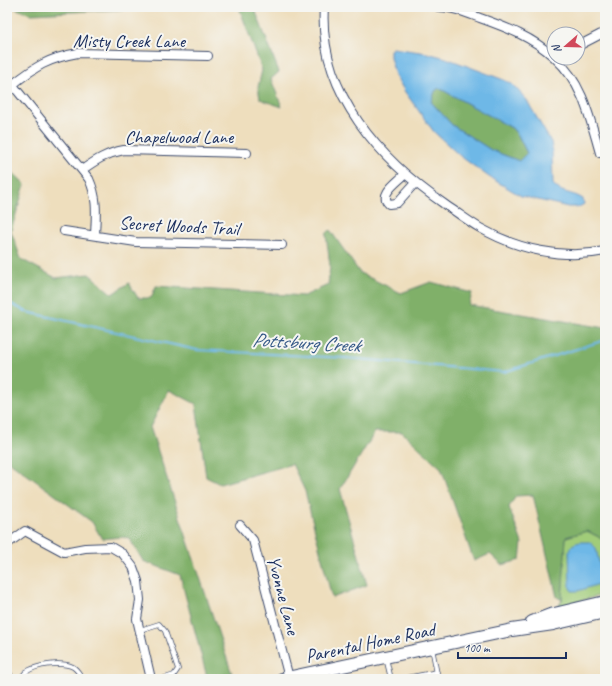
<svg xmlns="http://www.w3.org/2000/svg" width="612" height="686" viewBox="0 0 612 686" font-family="Caveat,sans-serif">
  <rect width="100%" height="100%" fill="#f6f6f2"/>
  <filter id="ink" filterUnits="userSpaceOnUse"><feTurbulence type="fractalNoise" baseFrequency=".025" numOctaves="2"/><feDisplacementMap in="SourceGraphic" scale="8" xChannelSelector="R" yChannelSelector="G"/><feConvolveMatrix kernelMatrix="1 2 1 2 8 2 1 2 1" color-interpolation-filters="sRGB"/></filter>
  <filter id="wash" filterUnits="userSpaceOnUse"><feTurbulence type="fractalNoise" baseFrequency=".012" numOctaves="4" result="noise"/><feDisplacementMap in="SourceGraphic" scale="16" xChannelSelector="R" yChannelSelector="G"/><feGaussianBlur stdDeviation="0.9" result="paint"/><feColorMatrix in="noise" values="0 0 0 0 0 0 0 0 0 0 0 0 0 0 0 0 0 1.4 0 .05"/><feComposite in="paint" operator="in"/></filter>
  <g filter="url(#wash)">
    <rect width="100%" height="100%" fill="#eedebd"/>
    <path fill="#a1cc79" stroke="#5e7e6c" d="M587,531L604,540L605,547V594L558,607L562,600L566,537Z"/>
    <path fill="#80b069" stroke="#4e7064" d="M11,7H175L31,14Z
      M239,7H254L279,72L271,79L282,107L260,99L258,87L262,70Z
      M439,88L512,128L518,135L527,153L519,161L491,150L452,125L431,102L435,91Z
      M7,167L25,184L11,231L21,259L56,278L89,274L112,294L129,283L138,298H151L156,286L304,296L328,285L330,266L326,234L330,230L360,273L401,293L431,282L472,293L469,305L605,328V540L587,531L566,537L562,600L557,597L533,495L516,496L509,507L522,543L520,560L502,565L490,554L474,561L441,468L402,432H375L340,489L367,585L332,598L305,491L292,464L220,484L206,477L196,404L169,390L150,427L232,674L207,677L180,575L143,561L129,538L120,537L102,539L92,522L7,460Z"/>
    <path fill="#6eb8e7" stroke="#4474a2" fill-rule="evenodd" d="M393,48L427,53L446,58L504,80L512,84L526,99L551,142L552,148L553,184C560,194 573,192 583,199L584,204L579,207H568L521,196L489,177L460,156L434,132L405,92L395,75L390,57V50ZM439,88L512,128L518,135L527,153L519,161L491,150L452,125L431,102L435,91Z
      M581,542H590L596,548L603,581L602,583L578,591H572L570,588L569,552C570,545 574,543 581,542Z"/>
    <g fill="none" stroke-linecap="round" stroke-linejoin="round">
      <path stroke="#6eb8e7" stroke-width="2" d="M7,302L27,312L197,350L346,358L504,372L605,340"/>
    </g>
  </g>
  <g filter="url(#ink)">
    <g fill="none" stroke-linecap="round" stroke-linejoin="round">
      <defs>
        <path id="service" d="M140,630L159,624L165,631L178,669L174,675L162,679
          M432,648L438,679
          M386,658L391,679
          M7,667L12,679
          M20,679C22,677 24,674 26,672C36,665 61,661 73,667C77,669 80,675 83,679
          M401,679L437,672"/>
        <path id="minor" d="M324,7C318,93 381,161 447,206C458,213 468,221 480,228C517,249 562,260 605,251
          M438,7C453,7 467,13 480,18C508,28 532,37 554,57
          M578,46L605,32
          M555,58C583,83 590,119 600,153
          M7,78L89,179C98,199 96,214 95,235
          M12,85C35,67 48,58 78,53L208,56
          M82,170C96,160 107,153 124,150L247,153
          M405,174C398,182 378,194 389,204L397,203L415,183
          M64,231L136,242L282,245
          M240,525L253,540L289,678
          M7,544L25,531L64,552L85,548L111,547L123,554L133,567L138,581L140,600L137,619L151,679"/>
        <path id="secondary" d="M532,622L550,615L605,602
          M282,679L512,630L553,624L605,612"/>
      </defs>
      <use href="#service" stroke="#3b496c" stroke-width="5.5"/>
      <use href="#minor" stroke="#3b496c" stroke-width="10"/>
      <use href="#secondary" stroke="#3b496c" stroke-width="14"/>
      <use href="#service" stroke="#fff" stroke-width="4"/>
      <use href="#minor" stroke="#fff" stroke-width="8"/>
      <use href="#secondary" stroke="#fff" stroke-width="12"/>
    </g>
  </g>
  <g text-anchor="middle" stroke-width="4" stroke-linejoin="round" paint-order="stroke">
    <g font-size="19" fill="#1b2f5e" stroke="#f6f6f2">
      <text x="129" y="47">Misty Creek Lane</text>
      <text x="179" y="143">Chapelwood Lane</text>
      <text transform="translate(179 225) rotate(3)" y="7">Secret Woods Trail</text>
      <text transform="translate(284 595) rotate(75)" y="7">Yvonne Lane</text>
      <text transform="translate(370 642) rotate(-12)" y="7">Parental Home Road</text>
    </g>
    <g font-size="20" font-style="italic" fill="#345887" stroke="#f6f6f2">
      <text transform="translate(306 342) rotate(3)" y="7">Pottsburg Creek</text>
    </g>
  </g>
  <rect width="612" height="686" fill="none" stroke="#f6f6f2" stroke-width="24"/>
  <g transform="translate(566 46) rotate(250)"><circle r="19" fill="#f6f6f2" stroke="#9ea6b7"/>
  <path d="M0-3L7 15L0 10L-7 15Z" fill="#d1495b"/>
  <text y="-6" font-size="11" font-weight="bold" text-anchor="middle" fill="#1b2f5e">N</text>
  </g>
  <path d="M458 652v6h108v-6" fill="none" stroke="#1b2f5e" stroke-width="2"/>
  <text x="464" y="652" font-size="12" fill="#1b2f5e" stroke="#f6f6f2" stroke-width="3" paint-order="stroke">100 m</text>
</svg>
